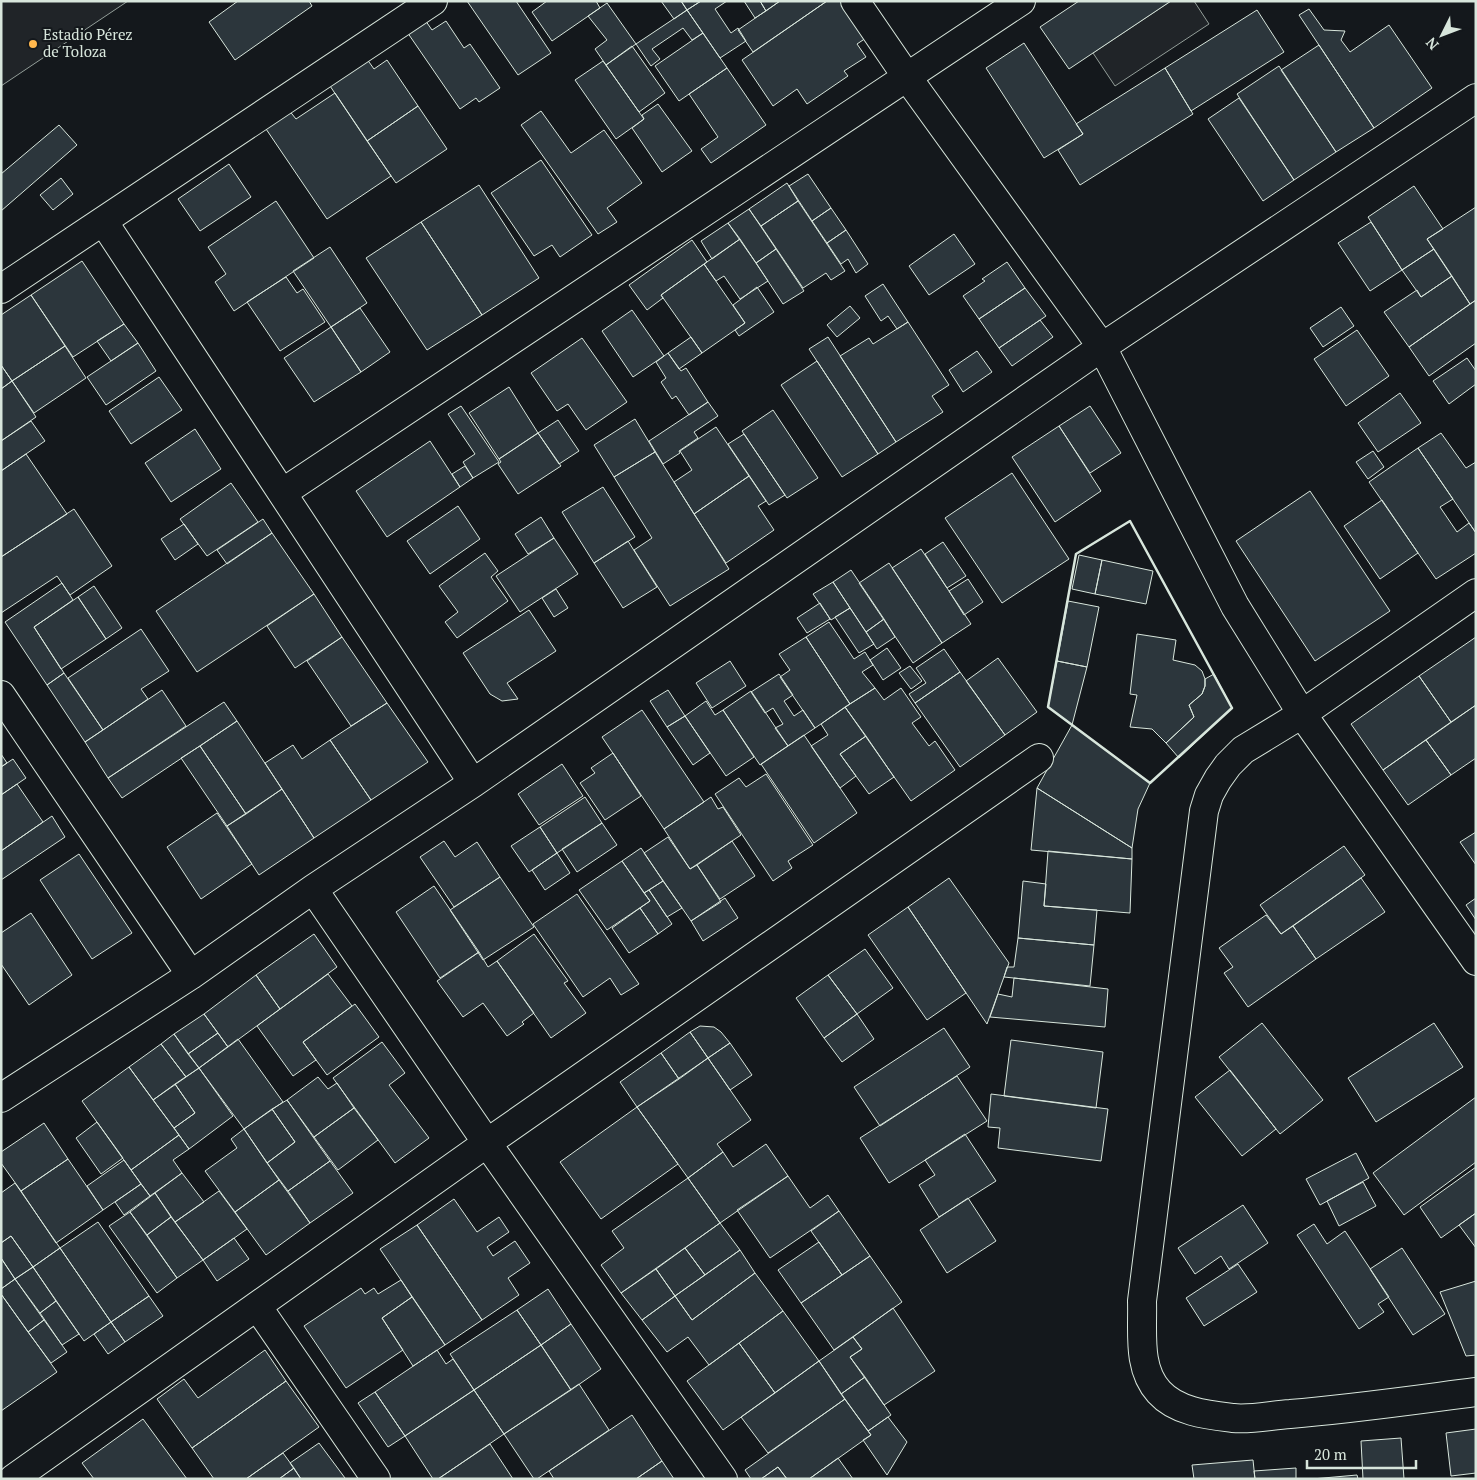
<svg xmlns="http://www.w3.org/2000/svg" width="1477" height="1480" viewBox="0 0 1477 1480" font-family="'PT Serif',serif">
  <rect width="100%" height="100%" fill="#14181c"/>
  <path fill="#202428" stroke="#939e99" d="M1,1H128L1,86Z
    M1171,1H1194L1209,24L1115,86L1093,53Z"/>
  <path fill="#2c363c" stroke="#d8e6dc" d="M238,1H309L312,6L235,60L209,22Z
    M467,1H516L551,53L518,75Z
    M547,1H596L600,8L552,41L532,12Z
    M661,1H681L687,10L674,19Z
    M681,1H701L687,10Z
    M701,1H727L715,9L731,33L738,28L746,41L720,58L687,10Z
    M744,1H760L766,11L755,18Z
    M760,1H780L766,11Z
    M780,1H827L753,52L738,30Z
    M827,1H845L869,36L857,44L866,57L844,71L848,76L807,104L797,89L773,106L742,60Z
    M1079,1H1171L1069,69L1040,27Z
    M607,3L636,44L606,65L595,49L607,40L588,16Z
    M1309,9L1324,30L1345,31L1341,40L1350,52L1389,25L1432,88L1374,128L1299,15Z
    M687,10L703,33L692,40L683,28L652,49L660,59L651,66L636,44Z
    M1257,10L1284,52L1191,111L1165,68Z
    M423,17L432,30L446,21L464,48L470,44L500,88L479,102L476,98L460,109L405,29Z
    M703,33L727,68L679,101L655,66Z
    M1024,43L1083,134L1044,158L986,68Z
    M1319,45L1374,128L1336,152L1281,70Z
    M632,46L665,93L639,112L606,65Z
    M364,55L374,69L387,60L418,106L367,141L326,80Z
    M603,61L644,119L616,139L575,80Z
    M1279,66L1336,152L1294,180L1237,94Z
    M727,68L766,125L711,163L701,149L718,137L689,94Z
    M1165,68L1193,114L1080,185L1058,150L1083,134L1076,124Z
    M335,93L391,176L327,219L264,126L288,109L296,119Z
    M1239,98L1294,180L1263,201L1208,119Z
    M658,104L692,151L662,172L632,128L644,119L642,115Z
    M418,106L447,149L396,183L367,141Z
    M541,111L571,153L604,130L642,183L607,208L617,222L598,234L521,125Z
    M59,125L77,145L1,211V174Z
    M541,160L592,235L560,257L552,245L534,256L491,193Z
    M229,164L251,197L200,231L178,199Z
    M808,174L831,208L812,221L789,186Z
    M61,178L73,194L53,210L40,195Z
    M787,183L798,201L761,226L749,209Z
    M479,185L539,278L482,315L421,222Z
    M1414,186L1443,229L1427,239L1434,249L1402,270L1368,217Z
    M276,201L314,258L234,311L215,282L226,274L208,247Z
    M798,201L845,271L831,280L826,273L803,288L761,226Z
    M1476,207V300L1470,304L1427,239Z
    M831,208L846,230L827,243L812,221Z
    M749,209L776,249L756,263L728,223Z
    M421,222L482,315L427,350L366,258Z
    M1371,222L1402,270L1370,291L1338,243Z
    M728,223L740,239L712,259L701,241Z
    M846,230L868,264L856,273L848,259L841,264L827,243Z
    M954,234L975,264L929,295L909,266Z
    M740,239L768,281L740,299L724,276L716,281L704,264Z
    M692,240L707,262L661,295L663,298L647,310L629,285Z
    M330,247L367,303L331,327L293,271Z
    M776,249L804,291L783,304L756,263Z
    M1434,249L1452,276L1421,297L1402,270Z
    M82,261L124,324L73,357L31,295Z
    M1007,262L1025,288L979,319L963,296L985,281L982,279Z
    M704,264L745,323L702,353L661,295Z
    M1452,276L1470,304L1409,347L1384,312L1417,290L1421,297Z
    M286,277L297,293L303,289L325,322L280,351L247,302Z
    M883,284L908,322L897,329L888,316L881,321L865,296Z
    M757,287L774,312L739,336L735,330L745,323L733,305Z
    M1025,288L1046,316L999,348L979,319Z
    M31,295L65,346L12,381L1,365V315Z
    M1476,300V343L1429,376L1409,347Z
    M850,306L860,318L837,337L827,325Z
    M1341,307L1354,326L1323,347L1310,328Z
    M360,308L390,352L361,372L331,327Z
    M632,310L664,356L633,377L602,331Z
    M1040,320L1053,337L1012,366L999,348Z
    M908,322L949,385L932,396L943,412L896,442L840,356L869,338L873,344Z
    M124,324L138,343L111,361L97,341Z
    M331,327L361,372L314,402L284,358Z
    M1357,330L1389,376L1346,406L1314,359Z
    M691,337L702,353L679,369L668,353Z
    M828,337L896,442L878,454L809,349Z
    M582,338L627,402L586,430L568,404L557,411L531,373Z
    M138,343L156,371L106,405L87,377Z
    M65,346L86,378L34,413L12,381Z
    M977,351L992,372L963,392L949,370Z
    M668,353L681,371L686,368L708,402L689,415L676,396L672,399L661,382L666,378L656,362Z
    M1467,358L1476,371V384L1449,404L1433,381Z
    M817,361L878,454L842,477L781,385Z
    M1,365L12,381L1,389Z
    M159,377L182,410L131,444L109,411Z
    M12,381L36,417L1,441V389Z
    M509,387L538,433L499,459L469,413Z
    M1400,393L1421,423L1378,452L1358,423Z
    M708,402L718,416L694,432L698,438L679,451L680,453L663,464L649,441Z
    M461,406L499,462L473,478L463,462L475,454L448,414Z
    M1090,406L1121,453L1090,473L1059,426Z
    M773,410L818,478L787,498L742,431Z
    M635,419L655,452L614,477L594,445Z
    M558,420L579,451L559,464L538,433Z
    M31,421L45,441L1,471V441Z
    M1059,426L1101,491L1055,522L1012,457Z
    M716,427L749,476L694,514L674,482L692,470L680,451Z
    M195,429L221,469L171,502L145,463Z
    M538,433L561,466L518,494L498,464L501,462L499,459Z
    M1441,433L1466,468L1476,462V533L1418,448Z
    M744,434L785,495L769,505L728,444Z
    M430,441L460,487L387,537L356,491Z
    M1418,448L1453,499L1440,507L1457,532L1469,523L1476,533V553L1436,579L1369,482Z
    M1373,451L1384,467L1368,479L1356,462Z
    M655,452L729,569L670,606L634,550L652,538L614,477Z
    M26,454L67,514L1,557V471Z
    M465,466L473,478L460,487L452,474Z
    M1012,473L1069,559L1002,603L945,518Z
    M749,476L766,501L758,506L774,530L726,563L694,514Z
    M231,483L258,522L207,556L180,519Z
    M603,487L635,537L594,563L562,512Z
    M1310,491L1390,611L1315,661L1236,541Z
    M1382,500L1418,553L1380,579L1344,526Z
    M458,506L480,539L430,574L407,541Z
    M74,509L112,566L70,595L57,576L1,613V557Z
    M541,517L554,538L528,554L515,534Z
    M263,519L272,533L227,564L217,550Z
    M184,524L198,544L175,560L161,539Z
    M272,533L314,594L197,672L156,611Z
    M554,538L578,574L520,612L496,576Z
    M628,541L657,587L623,608L594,563Z
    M943,542L966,576L947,588L925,554Z
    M921,549L971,624L942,643L892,568Z
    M485,553L498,571L491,577L508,601L457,638L445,622L458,612L439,586Z
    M1079,555L1102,560L1095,594L1072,589Z
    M1102,560L1153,571L1146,604L1095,594Z
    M889,563L942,643L913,663L859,583Z
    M851,570L884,619L866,632L833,582Z
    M968,579L983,602L964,615L949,591Z
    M833,582L850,608L831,620L813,594Z
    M62,583L73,600L34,627L64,673L47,685L5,622Z
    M94,586L122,628L106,639L78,597Z
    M556,589L568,608L554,617L542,598Z
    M314,594L342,637L295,668L267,626Z
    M78,597L106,639L61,669L34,627Z
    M1068,601L1099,607L1087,667L1057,661Z
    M820,603L830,619L807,633L797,618Z
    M850,608L874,644L859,653L835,617Z
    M529,610L556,651L507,683L518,699L502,701L490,694L463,653Z
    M884,619L895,637L877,649L866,632Z
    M829,622L854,659L865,652L873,665L862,672L875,688L850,704L806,637Z
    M141,629L169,671L141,689L148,699L103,730L68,678Z
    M1137,634L1176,640L1173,660L1195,665L1202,671L1205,679V686L1202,694L1189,705L1194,717L1166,743L1152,729L1130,727L1137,695L1130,694Z
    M342,637L387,703L351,726L307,661Z
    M806,637L850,704L815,728L780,677L790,670L779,654Z
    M1476,637V705L1451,722L1419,676Z
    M887,648L901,668L883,680L870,660Z
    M944,649L960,672L915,703L909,694L926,683L916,668Z
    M998,658L1037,712L1005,735L966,681Z
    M730,661L746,686L712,708L696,683Z
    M1057,661L1087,667L1072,725L1048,707Z
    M910,666L922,681L911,689L899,673Z
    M960,672L1005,735L960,767L915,703Z
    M64,673L103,730L85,742L47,685Z
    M779,674L793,695L784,701L794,716L803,710L815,728L788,746L775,728L783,724L773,708L765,713L751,692Z
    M1214,674L1232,708L1179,758L1166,743L1194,717L1189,705L1202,694L1205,686V679Z
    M1419,676L1451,722L1383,770L1351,724Z
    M875,688L884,700L901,688L921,717L912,723L929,746L935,741L955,770L911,801L845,707Z
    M162,690L186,726L108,778L85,742Z
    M668,690L685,716L667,727L650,701Z
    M751,691L788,746L760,765L723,710Z
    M706,701L715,715L723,710L754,757L726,776L685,716Z
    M224,702L237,721L122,798L108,778Z
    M387,703L428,762L371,800L330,740Z
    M1476,705V758L1451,775L1426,740Z
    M845,707L866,736L840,754L856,776L840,788L811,746L828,735L821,724Z
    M642,710L704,802L664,829L602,737Z
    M685,716L710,753L693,765L667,727Z
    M237,721L282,789L246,814L200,746Z
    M1072,725L1150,783L1138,809L1132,848L1037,788Z
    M804,735L857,813L814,843L761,764Z
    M866,736L894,777L869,794L840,754Z
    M330,740L371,800L314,838L265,763L293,745L302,759Z
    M1426,740L1451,775L1408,805L1383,770Z
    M200,746L246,814L227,826L181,758Z
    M613,753L641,796L605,820L580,783L595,773L591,768Z
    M1,754L7,763L1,767Z
    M13,759L26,778L1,795V767Z
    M562,764L583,796L539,825L518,794Z
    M766,774L813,845L788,861L792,868L773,881L715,794L739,778L746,787Z
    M17,784L43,822L1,851V795Z
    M1037,788L1132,848V859L1031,850Z
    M282,789L314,838L259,875L227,826Z
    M585,797L602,823L557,853L540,827Z
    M711,797L718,809L723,807L741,835L690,869L664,829Z
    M217,813L252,864L201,899L167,847Z
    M52,816L65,837L1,880V851Z
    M602,823L617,845L577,872L562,849Z
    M540,827L557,853L529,872L511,846Z
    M1476,832V865L1460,842Z
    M668,837L690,869L697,865L721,902L691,921L644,853Z
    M444,841L455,857L477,842L500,877L454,907L420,857Z
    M732,841L755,876L720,899L697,865Z
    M1344,846L1365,875L1281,934L1260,905Z
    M641,848L663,881L644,893L622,861Z
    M1048,851L1132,859L1130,913L1044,906Z
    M557,853L570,873L545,890L532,870Z
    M79,854L132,933L92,959L40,880Z
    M622,861L650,901L607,930L579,890Z
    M500,877L534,927L483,960L450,910Z
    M949,878L1009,963L987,1024L908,907Z
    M1361,878L1385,912L1316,959L1293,926Z
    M663,881L682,908L667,917L649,890Z
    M1023,881L1046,884L1044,906L1097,910L1094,945L1018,938Z
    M434,886L479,952L440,978L396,912Z
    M649,890L672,924L658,934L640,908L650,901L644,893Z
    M577,894L639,984L621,995L610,978L583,997L533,924Z
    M725,898L738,918L703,941L691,921Z
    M1476,898V920L1466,905Z
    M908,907L966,993L927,1020L868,935Z
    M640,908L658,934L629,953L612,928Z
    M31,913L72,975L29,1005L1,964V933Z
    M1266,915L1281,934L1293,926L1316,959L1248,1007L1224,973L1233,967L1219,948Z
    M314,934L337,967L280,1009L256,975Z
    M534,934L568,981L564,983L586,1013L551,1038L497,961Z
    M1018,938L1094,945L1090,986L1004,977L1007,967H1014Z
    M865,949L893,988L857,1014L828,975Z
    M479,952L488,967L497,961L534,1013L522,1022L524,1024L507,1036L483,1003L463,1017L437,981Z
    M328,974L352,1006L303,1042L316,1060L293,1076L257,1026Z
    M256,975L280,1009L228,1047L204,1014Z
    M828,975L857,1014L824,1038L796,998Z
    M1014,978L1108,989L1105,1027L990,1017L998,994L1012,997Z
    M355,1004L379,1037L327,1075L303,1042Z
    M204,1014L218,1033L188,1054L174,1034Z
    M857,1014L874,1039L842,1062L824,1038Z
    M1262,1023L1323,1100L1280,1134L1219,1057Z
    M1434,1023L1463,1067L1376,1122L1348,1078Z
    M700,1026L714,1027L721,1032L730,1043L708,1058L690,1032Z
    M944,1028L970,1067L880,1126L854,1087Z
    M690,1032L708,1058L679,1079L661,1053Z
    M218,1033L228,1047L199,1068L188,1054Z
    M174,1034L199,1068L186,1077L161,1044Z
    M238,1039L283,1102L244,1129L199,1068Z
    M1011,1040L1103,1052L1096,1108L1004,1096Z
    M382,1042L405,1073L389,1085L429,1138L395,1163L333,1078Z
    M730,1043L752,1075L730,1090L708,1058Z
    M161,1044L186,1077L153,1100L129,1067Z
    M661,1053L679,1079L637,1107L620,1082Z
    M708,1058L751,1120L717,1144L723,1152L688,1178L637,1107Z
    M129,1067L179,1135L131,1170L82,1101Z
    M199,1068L233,1116L189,1149L174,1128L195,1113L175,1084Z
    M1230,1070L1276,1129L1242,1156L1195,1097Z
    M957,1076L987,1121L889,1183L860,1138Z
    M318,1077L328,1089L337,1083L354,1108L314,1137L287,1100Z
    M175,1084L195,1113L174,1128L153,1100Z
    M991,1094L1108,1109L1101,1161L998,1148L1000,1128L988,1127Z
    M1476,1097V1162L1404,1215L1373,1173Z
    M287,1100L330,1161L288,1191L267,1163L295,1142L272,1109Z
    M637,1107L678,1164L601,1219L560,1162Z
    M354,1108L378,1140L338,1170L314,1137Z
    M272,1109L295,1142L267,1163L244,1129Z
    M97,1122L123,1158L101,1174L76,1138Z
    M44,1123L68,1159L21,1191L1,1163V1152Z
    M244,1129L279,1180L235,1212L205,1171L237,1148L231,1139Z
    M965,1134L996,1181L939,1217L919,1185L935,1175L925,1160Z
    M179,1135L189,1149L173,1160L182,1173L150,1196L131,1170Z
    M766,1144L788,1176L720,1223L688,1178L723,1152L733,1167Z
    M1356,1153L1369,1178L1320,1205L1306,1179Z
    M68,1159L103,1210L56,1243L21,1191Z
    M124,1160L141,1184L103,1210L87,1186Z
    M330,1161L353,1193L310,1223L288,1191Z
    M1476,1167V1213L1441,1238L1420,1207Z
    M182,1173L204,1202L175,1222L155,1193Z
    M788,1176L810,1208L828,1195L839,1211L770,1258L737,1210Z
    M688,1178L720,1223L621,1293L601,1265L624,1248L612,1231Z
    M279,1180L310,1223L266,1255L235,1212Z
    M1363,1182L1376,1206L1339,1226L1327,1201Z
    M15,1183L60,1248L33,1267L11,1236L1,1243V1193Z
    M141,1184L150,1196L124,1215L115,1202Z
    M219,1191L247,1229L203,1260L175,1222Z
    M155,1193L171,1217L147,1235L130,1212Z
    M968,1198L996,1241L947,1273L920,1230Z
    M454,1199L477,1232L499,1217L509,1232L487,1247L493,1256L515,1241L530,1263L508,1278L519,1295L482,1320L417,1225Z
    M1243,1205L1268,1243L1229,1269L1221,1256L1195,1274L1178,1248Z
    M839,1211L870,1256L842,1275L811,1231Z
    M130,1212L177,1278L157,1293L109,1226Z
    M1476,1213V1248L1459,1225Z
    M171,1217L203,1260L177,1278L147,1235Z
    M98,1222L149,1296L111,1322L60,1248Z
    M720,1223L740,1250L705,1275L685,1248Z
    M1314,1224L1327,1244L1345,1231L1389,1297L1378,1304L1384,1312L1359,1329L1297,1235Z
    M417,1225L482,1320L445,1345L380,1249Z
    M11,1236L33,1267L15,1279L1,1258V1243Z
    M234,1238L249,1259L217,1281L203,1260Z
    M819,1242L842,1275L801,1303L778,1270Z
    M60,1248L111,1322L84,1341L33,1267Z
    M685,1248L705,1275L675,1296L656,1269Z
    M1402,1248L1445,1314L1413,1335L1370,1269Z
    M740,1250L755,1273L692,1320L675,1296Z
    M870,1256L902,1302L834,1350L801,1303Z
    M1,1258L15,1279L1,1289Z
    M1238,1264L1257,1292L1204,1326L1186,1298Z
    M33,1267L56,1301L40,1313L15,1279Z
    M656,1269L675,1296L642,1320L621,1293Z
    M755,1273L783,1311L709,1365L688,1337L667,1352L642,1320L675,1296L692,1320Z
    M15,1279L44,1320L28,1332L1,1294V1289Z
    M401,1280L412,1297L382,1318L403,1350L346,1388L304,1326L361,1288L365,1294L374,1288L378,1294Z
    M1476,1281V1355L1466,1356L1440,1292Z
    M548,1289L571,1324L541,1345L517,1310Z
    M1,1294L57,1372L1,1411Z
    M149,1296L163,1316L125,1342L111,1322Z
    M412,1297L445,1345L413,1366L382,1318Z
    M56,1301L79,1334L62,1345L40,1313Z
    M893,1308L935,1371L884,1405L850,1357L862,1349L853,1337Z
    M517,1310L541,1345L474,1390L450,1354Z
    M783,1311L819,1361L775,1393L739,1343Z
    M44,1320L67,1352L51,1363L28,1332Z
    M111,1322L125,1342L108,1354L94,1334Z
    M571,1324L601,1369L571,1390L541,1345Z
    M853,1337L862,1349L850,1357L865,1377L841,1394L819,1361Z
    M739,1343L775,1393L723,1430L687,1381Z
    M541,1345L571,1390L504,1434L474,1390Z
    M265,1350L286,1381L192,1448L157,1399L184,1379L198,1398Z
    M437,1350L446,1364L453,1359L474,1390L405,1436L375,1392Z
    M819,1361L845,1399L768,1453L741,1417Z
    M865,1377L891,1415L868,1431L841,1394Z
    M286,1381L319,1427L246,1479H214L192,1448Z
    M579,1384L609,1430L537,1479H534L504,1434Z
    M474,1390L504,1434L438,1479H433L405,1436Z
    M375,1392L405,1436L388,1447L358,1403Z
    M845,1399L871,1435L809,1479H787L778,1467L761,1479H751L745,1470Z
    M632,1415L662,1461L636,1479H554L549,1471Z
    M888,1417L907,1442L887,1475L863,1440L871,1435L868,1431Z
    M143,1419L187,1479H94L82,1463Z
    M1476,1429V1473L1451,1476L1446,1433Z
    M1401,1438L1404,1479H1363L1361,1441Z
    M319,1443L345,1478L344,1479H301L290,1463Z
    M490,1444L513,1479H438Z
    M283,1453L294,1468L279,1479H246Z
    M838,1458L853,1479H809Z
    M1253,1460L1255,1479H1194L1192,1465Z
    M662,1461L674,1479H636Z
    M778,1467L787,1479H761Z
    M294,1468L301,1479H279Z
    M1296,1468V1479H1255L1254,1471Z
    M1357,1475L1358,1479H1312Z"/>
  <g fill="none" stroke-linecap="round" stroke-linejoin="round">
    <defs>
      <path id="street" d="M855,1L907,77L1102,347L1235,606L1302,714L1476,961
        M103,221L473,783
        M1,289L433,1
        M282,493L1021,1
        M1476,593L1302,714L1243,750L1228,765L1218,779L1209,795L1204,811L1142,1301C1143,1332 1137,1368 1159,1392C1177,1412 1208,1415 1233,1418C1251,1420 1272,1415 1290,1414C1352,1409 1414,1400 1476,1392
        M1,695L191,975
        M313,889L487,1143L723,1479
        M1,1098L191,975L313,889L473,783L1102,347L1476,98
        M257,1306L376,1479
        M13,1479L487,1143L1039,758"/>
    </defs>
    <use href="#street" stroke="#d8e6dc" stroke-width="30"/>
    <use href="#street" stroke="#14181c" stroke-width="28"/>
    <path stroke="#d8e6dc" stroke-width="2.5" d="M1130,521L1232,708L1150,783L1048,707L1076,554Z"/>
  </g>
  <circle fill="#ffb74d" stroke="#14181c" stroke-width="2" cx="33" cy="44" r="5"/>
  <g text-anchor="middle" stroke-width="4" stroke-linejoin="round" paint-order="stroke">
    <g font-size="15" fill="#d8e6dc" stroke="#14181c" text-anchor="start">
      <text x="43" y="40">Estadio Pérez<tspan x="43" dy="17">de Toloza</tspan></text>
    </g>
  </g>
  <rect width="1477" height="1480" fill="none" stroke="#d8e6dc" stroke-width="5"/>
  <g transform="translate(1442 35) rotate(228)" stroke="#14181c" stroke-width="4" paint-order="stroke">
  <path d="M0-4L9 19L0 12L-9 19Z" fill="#d8e6dc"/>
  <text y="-8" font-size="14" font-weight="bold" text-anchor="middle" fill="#d8e6dc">N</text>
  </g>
  <path d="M1307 1460v8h109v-8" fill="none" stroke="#d8e6dc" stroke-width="2.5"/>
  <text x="1314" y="1460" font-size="15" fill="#d8e6dc" stroke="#14181c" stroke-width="4" paint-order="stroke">20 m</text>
</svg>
